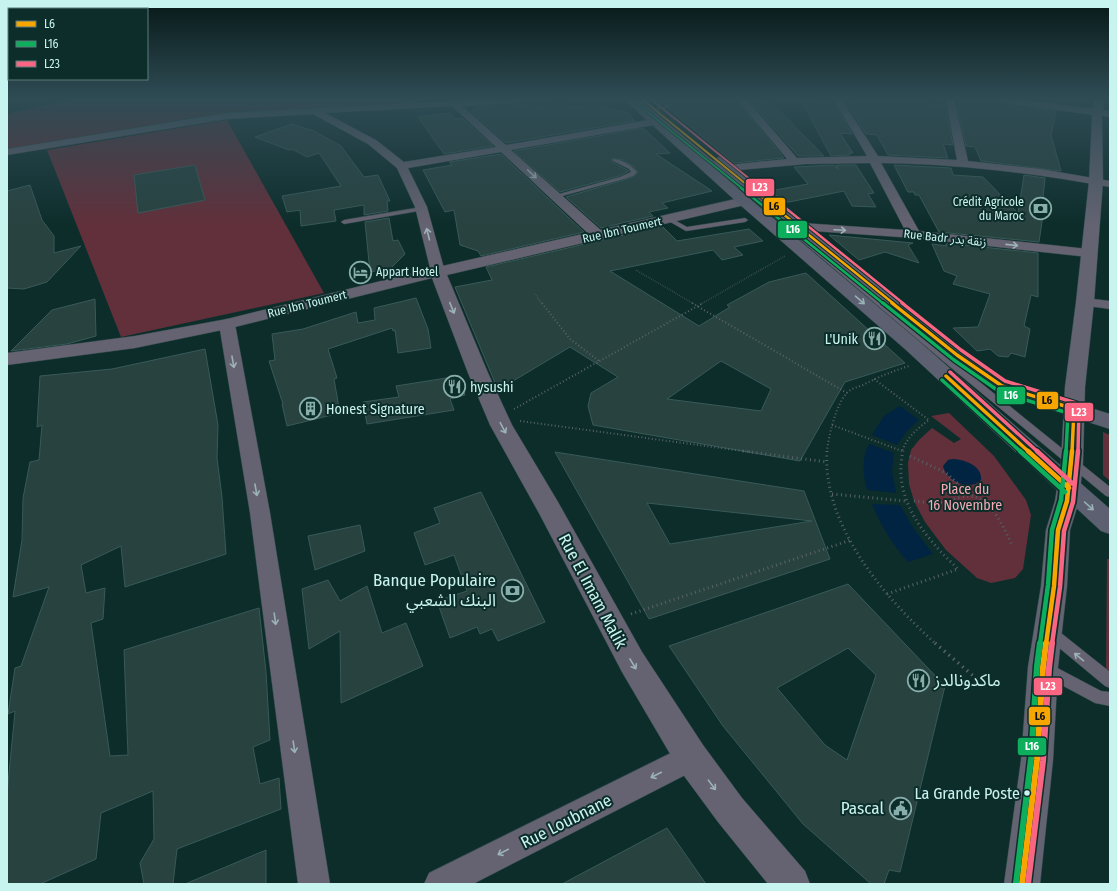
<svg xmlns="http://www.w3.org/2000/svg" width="1117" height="891" viewBox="0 0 1117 891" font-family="'Fira Sans Condensed','Noto Sans Arabic',sans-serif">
  <rect width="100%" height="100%" fill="#0d2d2b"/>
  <path fill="#61303b" d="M69,100H414L392,105L230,112L7,149V114Z
    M227,120L324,293L121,337L47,150Z
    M949,413L994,456L1026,500L1031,515L1023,569L1015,578L991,583L977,578L946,550L925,522L914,501L909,484L908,463L911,450L919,440L932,428L954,443L961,439L931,416Z
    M1103,432L1110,435V481L1103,475Z
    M1107,559H1110V673L1106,672Z"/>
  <path fill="#012442" d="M900,406L919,420L907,431L897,445L872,435L884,416Z
    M869,444L894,453L892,471L896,493L867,490C863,474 861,459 869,444Z
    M952,459C964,459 983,466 981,480C970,492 946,481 943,466L948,460Z
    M872,504L900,505L914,529L933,554L908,562C892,544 881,526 872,504Z"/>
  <path fill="#284240" stroke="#385a58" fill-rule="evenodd" d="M658,100H737L784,158L734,163L668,108L673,106L674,104L669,103L663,104Z
    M749,100H769L824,156H798Z
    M801,100H821L822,102H834L852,134L840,133L853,153H849L850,155L831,156Z
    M853,100H928L929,104L945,105L953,145L943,144L948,158L888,155L877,135L866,134L846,103H855Z
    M958,100H1000L1005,104L1056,111L1051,135L1061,171L981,161L975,147L966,146L957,107H959Z
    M561,103L565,107L600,105L628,113L635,121L506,143L471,112L475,107L529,104L533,107Z
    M449,113L455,119L462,118L493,146L444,154L418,117Z
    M292,124L314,131L341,146L364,177L378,175L390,201H387L388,211L364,215V205L334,210L336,221L301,226L300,210L287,212L282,196L341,186L319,153L307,157L292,149L289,150L255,137Z
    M643,128L670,153L656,154L712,191L662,203L668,208L649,212L653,216L601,228L566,197L633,177L638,172L633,166L623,160L612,158V162L629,171L619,176L560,192L514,151Z
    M501,154L584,232L481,256L478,251L460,245L454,210L445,212L423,170L452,165L449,162Z
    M195,165L205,200L138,213L134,175Z
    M834,165L838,169L836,165H856L874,193L868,194L876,207L852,206L844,191L789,202H786L770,191L808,184L794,167Z
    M894,165L951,168L953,175L983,177L1018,213L1024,175L1045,178L1042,207L1044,208L1039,242L939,232L919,195H915L914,192H908Z
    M30,185L42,220L54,236V253L81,246L47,282L24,289L7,288V191Z
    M389,218L393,241L398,240L405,254L391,268L370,272L365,222Z
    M662,226L677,241L749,229L763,241L734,247L743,255L722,260L713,250L610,271L699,326L730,307L727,305L769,282L806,273L905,363L845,382L800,461L593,425L588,406L591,393L618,377L570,347L498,390L455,287L492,280L486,267ZM721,361L771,389L761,411L667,399Z
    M829,235L913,243L908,245L919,263L885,252L859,260Z
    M945,243L1038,253V297L1031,295L1024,326L1030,329L1025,357L1011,353L1008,357L998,356L990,349L977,351L953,328L978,327L990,294L953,284L957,276L944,271L932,244L947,246Z
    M416,298L428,329L431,348L398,353L395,330L393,331L392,328L328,349L337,378L334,379L340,413L287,426L282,404H283L269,361L275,360L272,334L303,329L356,312L358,323L375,320L374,308Z
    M95,299L96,336L67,344L11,351L52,310Z
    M205,349L218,425L217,458L222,497L226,554L125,587L121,546L81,565L86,593L105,588L103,619L91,623L110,756L128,755L124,650L259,608L266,672L270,740L253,747L260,784L279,778L281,809L177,849L173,884H144L140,863L154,839L153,791L101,813L96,859L40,884H7V794L15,711L8,714L15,668L21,666L49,587L13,597L22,540L23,498L30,462L39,460L42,425L37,427L40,376L112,369Z
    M459,376L465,395L450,399L454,410L367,424L363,402L399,397L396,386Z
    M555,452L804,491L830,559L649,619ZM647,503L812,521L670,544Z
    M481,492L545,622L498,641L492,629L480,634L477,627L450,638L437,601L467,591L454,555L425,565L414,533L440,523L434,508Z
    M360,525L365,551L315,570L308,536Z
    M328,580L340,601L367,586L382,633L406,623L423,666L341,703L340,631L309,649L302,589Z
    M848,584L945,686L900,872L889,870L884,884H871L803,824L723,726L669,646ZM848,648L876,675L847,760L825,745L777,688Z
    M667,828L706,884H562Z
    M266,850V884H185Z"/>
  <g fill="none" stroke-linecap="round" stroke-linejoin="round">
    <defs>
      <path id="service" d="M414,100H420L404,107L400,106Z
        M635,100H640L955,362L1110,487V497L1106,496L949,366Z
        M669,104L673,105L655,111L653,110Z
        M613,159C621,159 632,165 637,172L633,176L624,179L555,198L552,196L620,177L631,172L629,169L613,161Z
        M422,207L424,208V210L344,224L341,222L344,220Z
        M669,217L687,227L745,218L748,220L745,222L686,231L667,220L666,219Z
        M1051,627L1056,629L1110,672V688L1105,686L1046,637L1045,633L1046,629Z
        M1046,662L1101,691L1110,692V706L1095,703L1041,674L1039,669L1041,664Z"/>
      <path id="minor" d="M475,100H524L520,103L462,106L506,145L654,119L657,120L659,122L657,124L654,125L511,150L603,232L604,235L603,238H593L501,152L408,168L427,207L445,272L443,275L438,276L433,275L431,272L415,207L397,168L368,144L313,114L227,119L7,155V149L227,113ZM452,106L496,147L404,162L376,140L325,113Z
        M738,100H747L797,158L867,156L834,100H842L878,156L957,160L946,100H954L968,161L1041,169L1110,181V187C1034,173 958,164 881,163L919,231L1088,249L1093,250L1095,253L1093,256L1088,257L914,238L798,230L796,227L798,224L802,223L905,230L870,163L806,164L728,171L724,170L723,168L724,166L728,165L787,159Z
        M1001,100H1024L1110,111V117L1005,103Z
        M1085,298L1110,301V309L1080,305L1078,302L1080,299Z
        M227,319L232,321L235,324L270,513L330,884H298L250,513L219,324L222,321Z
        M691,743L701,747L705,757L701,767L473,884H424L429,873Z"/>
      <path id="tertiary" d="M744,197L749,198L751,201L749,204L447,275L488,373L512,425L558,502L642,652L703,745L742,798L805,871L810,884H768L718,822L679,769L622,672L540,515L490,425L468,373L432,278L227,329L135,348L7,365V353L135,336L227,319L438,267Z"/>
      <path id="secondary" d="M1094,100H1104L1102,116L1103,181L1094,302L1085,387L1083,462L1079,501L1070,530L1067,586L1058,667L1053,760L1040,884H1004L1021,760L1028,667L1041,586L1046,530L1055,501L1061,462L1065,387L1076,302L1089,181L1092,116Z"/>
      <path id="primary" d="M625,100H636L749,198L920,342L1110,509V534L1101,531L906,350L739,204Z
        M720,157L724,158L964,351L992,371L1010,381L1036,391L1110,414V429L1022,401L996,391L978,380L950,359L716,164L714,161L716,158Z"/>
    </defs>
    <use href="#service" stroke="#2d4a48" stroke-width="1"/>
    <use href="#minor" stroke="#2d4a48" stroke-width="1"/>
    <use href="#tertiary" stroke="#2d4a48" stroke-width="1"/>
    <use href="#secondary" stroke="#2d4a48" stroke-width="1"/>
    <use href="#primary" stroke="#2d4a48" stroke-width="1"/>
    <path stroke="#586268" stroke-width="1.5" stroke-dasharray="0.5 1.5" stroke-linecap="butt" d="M636,270L694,304
      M535,294L542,304
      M701,304L785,256"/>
    <path stroke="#586268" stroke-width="2" stroke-dasharray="1 2.5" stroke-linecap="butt" d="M542,303L570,339L599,361
      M692,303L847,393
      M874,379L929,420C918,428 906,438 902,452
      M514,409L703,303
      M520,421L750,452
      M832,425L902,451
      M827,452C828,437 837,400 849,391C853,388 858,387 863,385C878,377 893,371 909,366"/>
    <path stroke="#586268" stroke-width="3" stroke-dasharray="1 3.5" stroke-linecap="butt" d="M743,451L827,462
      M827,451C822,525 884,597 936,644
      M910,456L946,473L972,496
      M832,494L905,501
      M914,501C923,502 933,504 942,502C952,501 962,495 972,496C991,498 1005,530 1012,545
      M887,594L958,569C925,537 892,500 903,451
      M631,614L851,540"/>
    <path stroke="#586268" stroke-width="3.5" stroke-dasharray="1.5 4.5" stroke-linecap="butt" d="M935,643L978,680"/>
    <use href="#service" fill="#656271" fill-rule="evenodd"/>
    <use href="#minor" fill="#656271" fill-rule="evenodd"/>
    <use href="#tertiary" fill="#656271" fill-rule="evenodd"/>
    <use href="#secondary" fill="#636372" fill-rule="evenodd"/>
    <use href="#primary" fill="#5d6070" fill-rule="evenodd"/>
    <defs>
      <path id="bus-1-far4" d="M643,100L752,189"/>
      <path id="bus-1-far3" d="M751,188L894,304"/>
      <path id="bus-1-far2" d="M892,303L957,355L1002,386L1074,409L1072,452
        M946,376L1029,452"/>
      <path id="bus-1-far1" d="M1028,451L1069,488
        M1046,644L1054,586L1058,530L1067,501L1072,451"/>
      <path id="bus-1" d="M1022,884L1037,760L1043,667L1046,643"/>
      <path id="bus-2-far4" d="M639,105L743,189"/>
      <path id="bus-2-far3" d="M741,188L884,304"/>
      <path id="bus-2-far2" d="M883,303L954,360L1000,392L1068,413L1066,452
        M942,380L1021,452"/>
      <path id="bus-2-far1" d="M1020,451L1065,492
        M1040,644L1048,585L1052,530L1061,500L1066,451"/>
      <path id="bus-2" d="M1016,883L1031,759L1037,666L1040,643"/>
      <path id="bus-3-far4" d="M652,100L762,189"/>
      <path id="bus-3-far3" d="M761,188L904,304"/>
      <path id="bus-3-far2" d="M902,303L961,350L1005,381L1076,403L1079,406L1078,452
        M950,372L1038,452"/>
      <path id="bus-3-far1" d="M1037,451L1073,484
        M1052,644L1060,587L1064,531L1073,502L1078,451"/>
      <path id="bus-3" d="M1028,884L1043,761L1049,668L1052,643"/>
    </defs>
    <use href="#bus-1-far4" stroke="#0d2d2b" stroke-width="3.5"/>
    <use href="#bus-1-far3" stroke="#0d2d2b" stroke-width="4.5"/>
    <use href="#bus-1-far2" stroke="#0d2d2b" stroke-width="6"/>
    <use href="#bus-1-far1" stroke="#0d2d2b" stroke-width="8"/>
    <use href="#bus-1" stroke="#0d2d2b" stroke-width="9"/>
    <use href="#bus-2-far4" stroke="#0d2d2b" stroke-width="3.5"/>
    <use href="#bus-2-far3" stroke="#0d2d2b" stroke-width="4.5"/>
    <use href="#bus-2-far2" stroke="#0d2d2b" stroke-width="6"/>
    <use href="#bus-2-far1" stroke="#0d2d2b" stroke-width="8"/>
    <use href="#bus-2" stroke="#0d2d2b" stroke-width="9"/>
    <use href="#bus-3-far4" stroke="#0d2d2b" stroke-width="3.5"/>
    <use href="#bus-3-far3" stroke="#0d2d2b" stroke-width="4.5"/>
    <use href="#bus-3-far2" stroke="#0d2d2b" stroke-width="6"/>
    <use href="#bus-3-far1" stroke="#0d2d2b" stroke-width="8"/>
    <use href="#bus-3" stroke="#0d2d2b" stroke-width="9"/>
    <use href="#bus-1-far4" stroke="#f7a600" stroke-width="2"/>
    <use href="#bus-1-far3" stroke="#f7a600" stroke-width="2.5"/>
    <use href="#bus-1-far2" stroke="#f7a600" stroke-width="3.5"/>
    <use href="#bus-1-far1" stroke="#f7a600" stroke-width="4.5"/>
    <use href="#bus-1" stroke="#f7a600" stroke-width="6"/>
    <use href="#bus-2-far4" stroke="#0daf5c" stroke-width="2"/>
    <use href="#bus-2-far3" stroke="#0daf5c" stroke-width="2.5"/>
    <use href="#bus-2-far2" stroke="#0daf5c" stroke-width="3.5"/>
    <use href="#bus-2-far1" stroke="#0daf5c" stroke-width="4.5"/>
    <use href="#bus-2" stroke="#0daf5c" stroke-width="6"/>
    <use href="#bus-3-far4" stroke="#fa6682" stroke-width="2"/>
    <use href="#bus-3-far3" stroke="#fa6682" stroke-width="2.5"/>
    <use href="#bus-3-far2" stroke="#fa6682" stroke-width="3.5"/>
    <use href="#bus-3-far1" stroke="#fa6682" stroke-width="4.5"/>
    <use href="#bus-3" stroke="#fa6682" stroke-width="6"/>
  </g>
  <defs><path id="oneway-shaft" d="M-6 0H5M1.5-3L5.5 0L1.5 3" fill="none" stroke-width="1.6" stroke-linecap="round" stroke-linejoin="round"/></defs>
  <g stroke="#9bb2b7">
    <use href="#oneway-shaft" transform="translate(532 174) rotate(43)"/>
    <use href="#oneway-shaft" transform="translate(840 230) rotate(3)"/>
    <use href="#oneway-shaft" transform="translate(428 234) rotate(-104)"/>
    <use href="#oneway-shaft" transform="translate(1012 245) rotate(6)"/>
    <use href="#oneway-shaft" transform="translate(452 308) rotate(68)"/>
    <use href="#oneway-shaft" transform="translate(233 362) rotate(80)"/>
    <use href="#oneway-shaft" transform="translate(503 428) rotate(62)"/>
    <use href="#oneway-shaft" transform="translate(256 490) rotate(80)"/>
    <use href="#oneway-shaft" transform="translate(275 619) rotate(82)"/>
    <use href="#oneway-shaft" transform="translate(1079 657) rotate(-141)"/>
    <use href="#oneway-shaft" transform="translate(633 664) rotate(59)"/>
    <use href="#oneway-shaft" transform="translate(294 747) rotate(82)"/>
    <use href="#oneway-shaft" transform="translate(656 775) rotate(153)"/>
    <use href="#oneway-shaft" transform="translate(712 785) rotate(53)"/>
    <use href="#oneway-shaft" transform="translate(503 852) rotate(153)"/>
  </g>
  <g stroke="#98b1b6">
    <use href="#oneway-shaft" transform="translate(860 300) rotate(41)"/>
    <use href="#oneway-shaft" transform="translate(1089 506) rotate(42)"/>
  </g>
  <linearGradient id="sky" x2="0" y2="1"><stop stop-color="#071918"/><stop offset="0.44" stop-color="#2f4c55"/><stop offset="1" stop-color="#2f4c55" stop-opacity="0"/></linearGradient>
  <rect width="1117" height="225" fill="url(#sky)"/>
  <defs>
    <symbol id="bank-ring" viewBox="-11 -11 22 22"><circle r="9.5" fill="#0d2d2b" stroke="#87aeab" stroke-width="1.5"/><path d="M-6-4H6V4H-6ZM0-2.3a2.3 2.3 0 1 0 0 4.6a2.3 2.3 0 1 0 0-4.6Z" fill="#87aeab"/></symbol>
    <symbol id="hotel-ring" viewBox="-11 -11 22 22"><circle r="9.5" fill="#0d2d2b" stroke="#87aeab" stroke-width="1.5"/><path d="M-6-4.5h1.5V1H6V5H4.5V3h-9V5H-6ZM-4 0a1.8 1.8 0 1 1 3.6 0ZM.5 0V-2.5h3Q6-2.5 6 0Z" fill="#87aeab"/></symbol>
    <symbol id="restaurant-ring" viewBox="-11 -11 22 22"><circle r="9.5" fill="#0d2d2b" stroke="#87aeab" stroke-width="1.5"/><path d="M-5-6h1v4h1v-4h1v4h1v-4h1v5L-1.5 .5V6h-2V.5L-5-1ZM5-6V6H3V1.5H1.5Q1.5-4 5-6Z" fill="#87aeab"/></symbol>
    <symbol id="building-ring" viewBox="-11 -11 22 22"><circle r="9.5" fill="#0d2d2b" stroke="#87aeab" stroke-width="1.5"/><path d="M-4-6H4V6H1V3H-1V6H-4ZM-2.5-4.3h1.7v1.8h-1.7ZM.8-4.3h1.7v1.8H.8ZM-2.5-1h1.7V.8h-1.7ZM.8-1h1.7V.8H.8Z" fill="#87aeab"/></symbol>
    <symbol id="civic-ring" viewBox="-11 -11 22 22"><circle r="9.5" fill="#0d2d2b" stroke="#87aeab" stroke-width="1.5"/><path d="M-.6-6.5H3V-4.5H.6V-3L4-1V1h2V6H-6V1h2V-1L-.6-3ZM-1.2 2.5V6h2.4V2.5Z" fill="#87aeab"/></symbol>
  </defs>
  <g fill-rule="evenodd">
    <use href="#bank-ring" x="1028" y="196" width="25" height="25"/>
    <use href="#hotel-ring" x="348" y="260" width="25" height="25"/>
    <use href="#restaurant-ring" x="862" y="326" width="25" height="25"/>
    <use href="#restaurant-ring" x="442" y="374" width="25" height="25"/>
    <use href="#building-ring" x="298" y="396" width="25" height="25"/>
    <use href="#bank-ring" x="500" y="578" width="25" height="25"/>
    <use href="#restaurant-ring" x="906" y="668" width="25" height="25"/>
    <use href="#civic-ring" x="888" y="796" width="25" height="25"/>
  </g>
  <circle fill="#c8f4f0" stroke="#0d2d2b" stroke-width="1.5" cx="1027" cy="793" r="3.5"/>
  <g text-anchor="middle" stroke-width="4" stroke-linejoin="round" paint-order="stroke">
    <g font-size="12" fill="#c8f4f0" stroke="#0d2d2b" text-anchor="end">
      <text x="1024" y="206">Crédit Agricole<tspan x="1024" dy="14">du Maroc</tspan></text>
      <text x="376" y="276" text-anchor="start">Appart Hotel</text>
    </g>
    <g font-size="12" fill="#c8f4f0" stroke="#0d2d2b">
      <text transform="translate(622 230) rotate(-13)" y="4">Rue Ibn Toumert</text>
      <text transform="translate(945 238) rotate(6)" y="4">Rue Badr زنقة بدر</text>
      <text transform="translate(307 304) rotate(-14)" y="4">Rue Ibn Toumert</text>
    </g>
    <g font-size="14" fill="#c8f4f0" stroke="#0d2d2b" text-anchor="start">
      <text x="858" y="344" text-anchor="end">L'Unik</text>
      <text x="470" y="392">hysushi</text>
      <text x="326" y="414">Honest Signature</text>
    </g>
    <g font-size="14" fill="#f7a9b4" stroke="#0d2d2b">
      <text x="965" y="494">Place du<tspan x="965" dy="16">16 Novembre</tspan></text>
    </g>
    <g font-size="16" fill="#c8f4f0" stroke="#0d2d2b" text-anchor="end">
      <text x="1020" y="799">La Grande Poste</text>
    </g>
    <g font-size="17" fill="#c8f4f0" stroke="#0d2d2b" text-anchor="end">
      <text x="496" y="586">Banque Populaire<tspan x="496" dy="20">البنك الشعبي</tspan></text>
      <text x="934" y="686" text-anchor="start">ماكدونالدز</text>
      <text x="884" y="814">Pascal</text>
    </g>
    <g font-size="17" fill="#c8f4f0" stroke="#0d2d2b">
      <text transform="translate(593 591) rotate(62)" y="6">Rue El Imam Malik</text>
      <text transform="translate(566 821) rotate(-27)" y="6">Rue Loubnane</text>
    </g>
  </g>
  <g stroke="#0d2d2b" stroke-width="1.5">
    <rect x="745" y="178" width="30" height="19" rx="4" fill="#fa6682"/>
    <rect x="763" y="197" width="23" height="19" rx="4" fill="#f7a600"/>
    <rect x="777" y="220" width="31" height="19" rx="4" fill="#0daf5c"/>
    <rect x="996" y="386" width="30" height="19" rx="4" fill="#0daf5c"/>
    <rect x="1036" y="391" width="23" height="19" rx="4" fill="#f7a600"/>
    <rect x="1064" y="402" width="30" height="20" rx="4" fill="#fa6682"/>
    <rect x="1033" y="677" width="30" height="19" rx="4" fill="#fa6682"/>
    <rect x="1028" y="706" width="23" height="20" rx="4" fill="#f7a600"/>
    <rect x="1017" y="737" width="30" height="19" rx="4" fill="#0daf5c"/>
  </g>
  <g font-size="11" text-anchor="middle" font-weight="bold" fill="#fff">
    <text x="760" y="191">L23</text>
    <text x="793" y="233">L16</text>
    <text x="1011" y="399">L16</text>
    <text x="1079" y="416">L23</text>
    <text x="1048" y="690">L23</text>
    <text x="1032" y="750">L16</text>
  </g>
  <g font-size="11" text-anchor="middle" font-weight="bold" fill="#111">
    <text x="774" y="210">L6</text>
    <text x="1047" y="404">L6</text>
    <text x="1040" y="720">L6</text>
  </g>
  <rect width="1117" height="891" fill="none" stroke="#c8f4f0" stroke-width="16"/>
  <rect x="8" y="8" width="140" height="72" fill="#0d2d2b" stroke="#587d7a"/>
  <rect x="16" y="21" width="20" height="6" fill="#f7a600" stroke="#587d7a"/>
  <text x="44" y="28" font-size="12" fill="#c8f4f0">L6</text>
  <rect x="16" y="41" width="20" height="6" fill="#0daf5c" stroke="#587d7a"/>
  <text x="44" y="48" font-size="12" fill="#c8f4f0">L16</text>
  <rect x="16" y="61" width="20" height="6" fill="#fa6682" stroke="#587d7a"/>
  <text x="44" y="68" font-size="12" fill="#c8f4f0">L23</text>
</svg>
